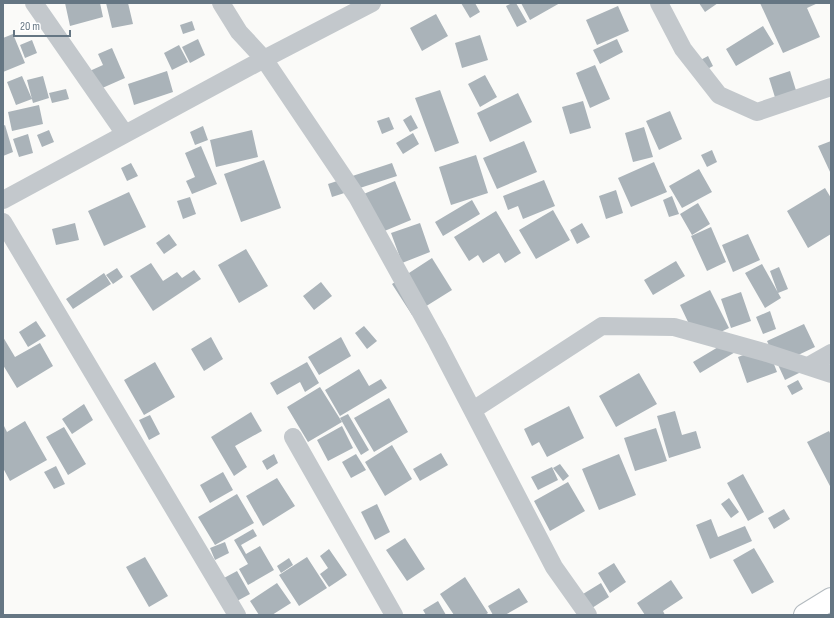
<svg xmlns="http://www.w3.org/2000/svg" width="834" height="618" viewBox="0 0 834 618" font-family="'Sofia Sans Condensed',sans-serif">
  <rect width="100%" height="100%" fill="#fafaf8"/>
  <path fill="#aab3b9" d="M65,3H100L103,17L70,26Z
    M106,3H128L133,24L112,28Z
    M461,3H475L480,12L470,18Z
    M512,3H516L527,22L517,27L506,6Z
    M521,3H560L530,20Z
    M699,3H718L705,12Z
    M760,3H818L807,8L820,37L783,53Z
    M618,6L629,31L597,45L586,20Z
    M436,14L448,36L422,51L410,28Z
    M192,21L195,30L183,34L180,25Z
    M763,26L774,44L736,66L726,49Z
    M13,34L25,63L3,72V38Z
    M480,35L488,60L462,68L455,43Z
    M198,39L205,55L190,63L182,47Z
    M617,39L623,52L600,64L593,50Z
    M32,40L37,53L25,58L20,45Z
    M179,45L188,62L172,70L164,53Z
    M112,48L125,78L91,93L83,74L103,65L98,54Z
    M708,56L713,66L700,73L695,63Z
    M595,65L610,99L590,108L576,73Z
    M167,71L173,92L134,105L128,84Z
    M790,71L799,100L778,107L769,78Z
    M485,75L497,97L480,107L468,84Z
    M22,76L32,99L16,105L7,82Z
    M43,76L49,98L33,103L27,80Z
    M66,89L69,99L52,103L49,93Z
    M440,90L459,143L435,152L415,98Z
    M518,93L532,122L490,142L477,113Z
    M583,101L591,128L570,134L562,107Z
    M39,105L43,124L12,131L8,112Z
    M670,111L682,139L659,150L646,121Z
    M411,115L418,128L410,132L403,120Z
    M389,117L394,129L382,134L377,121Z
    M5,125L13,152L3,156V126Z
    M203,126L208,140L195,145L190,132Z
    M644,127L653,157L633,162L625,133Z
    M49,130L54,142L42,147L37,135Z
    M252,130L258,157L216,167L210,140Z
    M413,133L419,144L403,154L396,143Z
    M28,134L33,153L19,157L13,139Z
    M524,141L537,172L497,189L483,158Z
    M831,141V174L818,146Z
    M201,146L217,184L192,194L186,181L195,177L185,153Z
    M712,150L717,162L707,167L701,155Z
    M476,155L488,193L451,205L439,167Z
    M264,160L281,208L241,222L224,174Z
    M654,162L667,192L631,207L618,178Z
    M131,163L138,176L127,181L121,168Z
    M392,163L397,176L332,197L328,184Z
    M699,169L712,192L682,208L669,186Z
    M544,180L555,206L523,219L518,206L508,210L503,196Z
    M395,181L411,220L370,237L354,198Z
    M825,188L831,198V234L808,248L787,211Z
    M616,190L623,213L606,219L599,196Z
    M129,192L146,227L104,246L88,211Z
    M672,196L679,214L669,217L663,200Z
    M190,197L196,214L183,219L177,201Z
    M472,200L480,214L443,236L435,222Z
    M698,203L710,224L692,235L680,214Z
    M553,210L570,240L536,259L519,230Z
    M496,211L521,253L505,263L499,253L483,263L478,255L469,261L454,237Z
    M75,223L79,240L56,245L52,229Z
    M420,223L430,252L402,263L391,233Z
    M582,223L590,237L577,244L570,230Z
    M711,227L726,262L707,271L691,236Z
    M169,234L177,245L164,254L156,243Z
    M748,234L760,260L733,272L722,245Z
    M246,249L268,286L239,303L218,265Z
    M432,258L452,290L412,315L392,284Z
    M676,261L685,276L653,295L644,280Z
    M151,263L163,281L177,272L182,278L194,270L201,279L153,311L130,276Z
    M762,264L781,298L765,308L745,273Z
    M779,267L788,289L778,293L770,271Z
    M117,268L123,277L113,284L106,275Z
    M104,273L111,284L73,309L66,299Z
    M321,282L332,296L314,310L303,296Z
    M710,290L729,328L698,343L680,305Z
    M741,292L751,321L731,328L721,299Z
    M770,311L776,329L763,334L756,317Z
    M36,321L46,336L28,347L19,332Z
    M804,324L815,347L794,357L801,372L785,380L767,341Z
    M364,326L377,341L367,349L355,333Z
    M3,337L15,357L40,343L53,366L17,388L3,365Z
    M211,337L223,359L204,371L191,349Z
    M341,337L351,356L319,375L308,357Z
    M730,340L737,351L700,373L693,362Z
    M767,346L777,372L747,383L738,357Z
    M155,362L175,397L144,415L124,380Z
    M307,362L319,383L305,392L300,382L277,395L270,383Z
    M359,369L369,386L381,379L387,388L340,416L325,390Z
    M639,373L657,404L616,427L599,396Z
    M798,380L803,389L792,395L787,386Z
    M320,387L342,422L308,442L287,407Z
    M389,398L408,432L374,452L354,418Z
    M84,404L93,420L72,434L62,419Z
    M569,406L584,438L547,457L539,442L532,446L524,429Z
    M675,411L682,435L696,431L701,448L669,458L657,416Z
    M251,412L262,431L235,446L247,467L234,476L211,437Z
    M348,414L369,450L361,455L340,418Z
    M150,415L160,434L149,440L139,420Z
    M25,421L47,460L10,481L3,468V424L7,432Z
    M342,426L353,448L328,461L317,440Z
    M64,427L86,464L68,475L46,437Z
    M656,428L667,461L635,471L624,438Z
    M829,431L831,435V488L807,442Z
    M392,445L412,479L385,496L365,462Z
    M441,453L448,465L420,481L413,469Z
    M274,454L278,463L267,470L262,461Z
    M356,454L366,470L351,478L342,462Z
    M619,454L636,495L599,510L582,469Z
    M560,464L569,476L563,481L553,468Z
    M56,466L65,484L54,489L44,472Z
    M552,467L558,480L538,490L531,477Z
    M223,472L233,490L210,503L200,485Z
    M743,474L764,512L748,521L727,483Z
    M277,478L295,506L263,526L246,496Z
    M568,482L585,511L550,531L534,501Z
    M237,494L254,523L215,545L198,517Z
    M729,498L739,512L731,518L721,504Z
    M377,504L390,532L375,540L361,512Z
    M784,509L790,519L774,529L768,518Z
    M711,519L718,537L745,526L752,541L710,559L696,525Z
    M253,529L257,536L241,545L246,554L260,546L274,570L248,585L239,569L248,564L234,540Z
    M405,538L425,569L407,581L386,550Z
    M225,542L229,553L215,560L210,548Z
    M754,548L774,582L752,594L733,560Z
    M329,549L347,575L329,587L320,574L328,568L320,556Z
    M145,557L168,596L149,607L126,567Z
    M307,557L327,588L299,606L279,575Z
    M289,558L293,565L281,573L277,566Z
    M614,563L626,582L610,593L598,573Z
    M237,571L250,594L237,601L224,578Z
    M465,577L488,613L485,615H454L440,594Z
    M671,580L683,598L663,611L665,615H645L637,603Z
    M277,583L291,603L272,615H259L250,601Z
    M601,583L609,597L592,608L583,594Z
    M519,588L528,602L505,615H493L488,606Z
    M438,601L446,615H426L423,610Z"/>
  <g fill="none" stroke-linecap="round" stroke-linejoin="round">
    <defs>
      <path id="secondary" d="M805,615L831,599"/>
    </defs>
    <use href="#secondary" stroke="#b3babf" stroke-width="24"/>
    <path stroke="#c3c8cc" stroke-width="18" d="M34,3L125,134
      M221,3L239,32L264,59L357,197L437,342L554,567L588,615
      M659,3L683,49L719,95L757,112L831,87
      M3,200L264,59L372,3
      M3,222L237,615
      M808,366L831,353
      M473,410L602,326L674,327L767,353L831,374
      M293,437L394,615"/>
    <use href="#secondary" stroke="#fff" stroke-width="22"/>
  </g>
  <rect width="834" height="618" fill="none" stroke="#657683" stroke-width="8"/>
  <path d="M14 30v6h56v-6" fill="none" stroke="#657683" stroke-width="2"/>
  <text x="20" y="30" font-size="12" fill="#657683" stroke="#ffffff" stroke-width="3" paint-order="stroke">20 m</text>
</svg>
